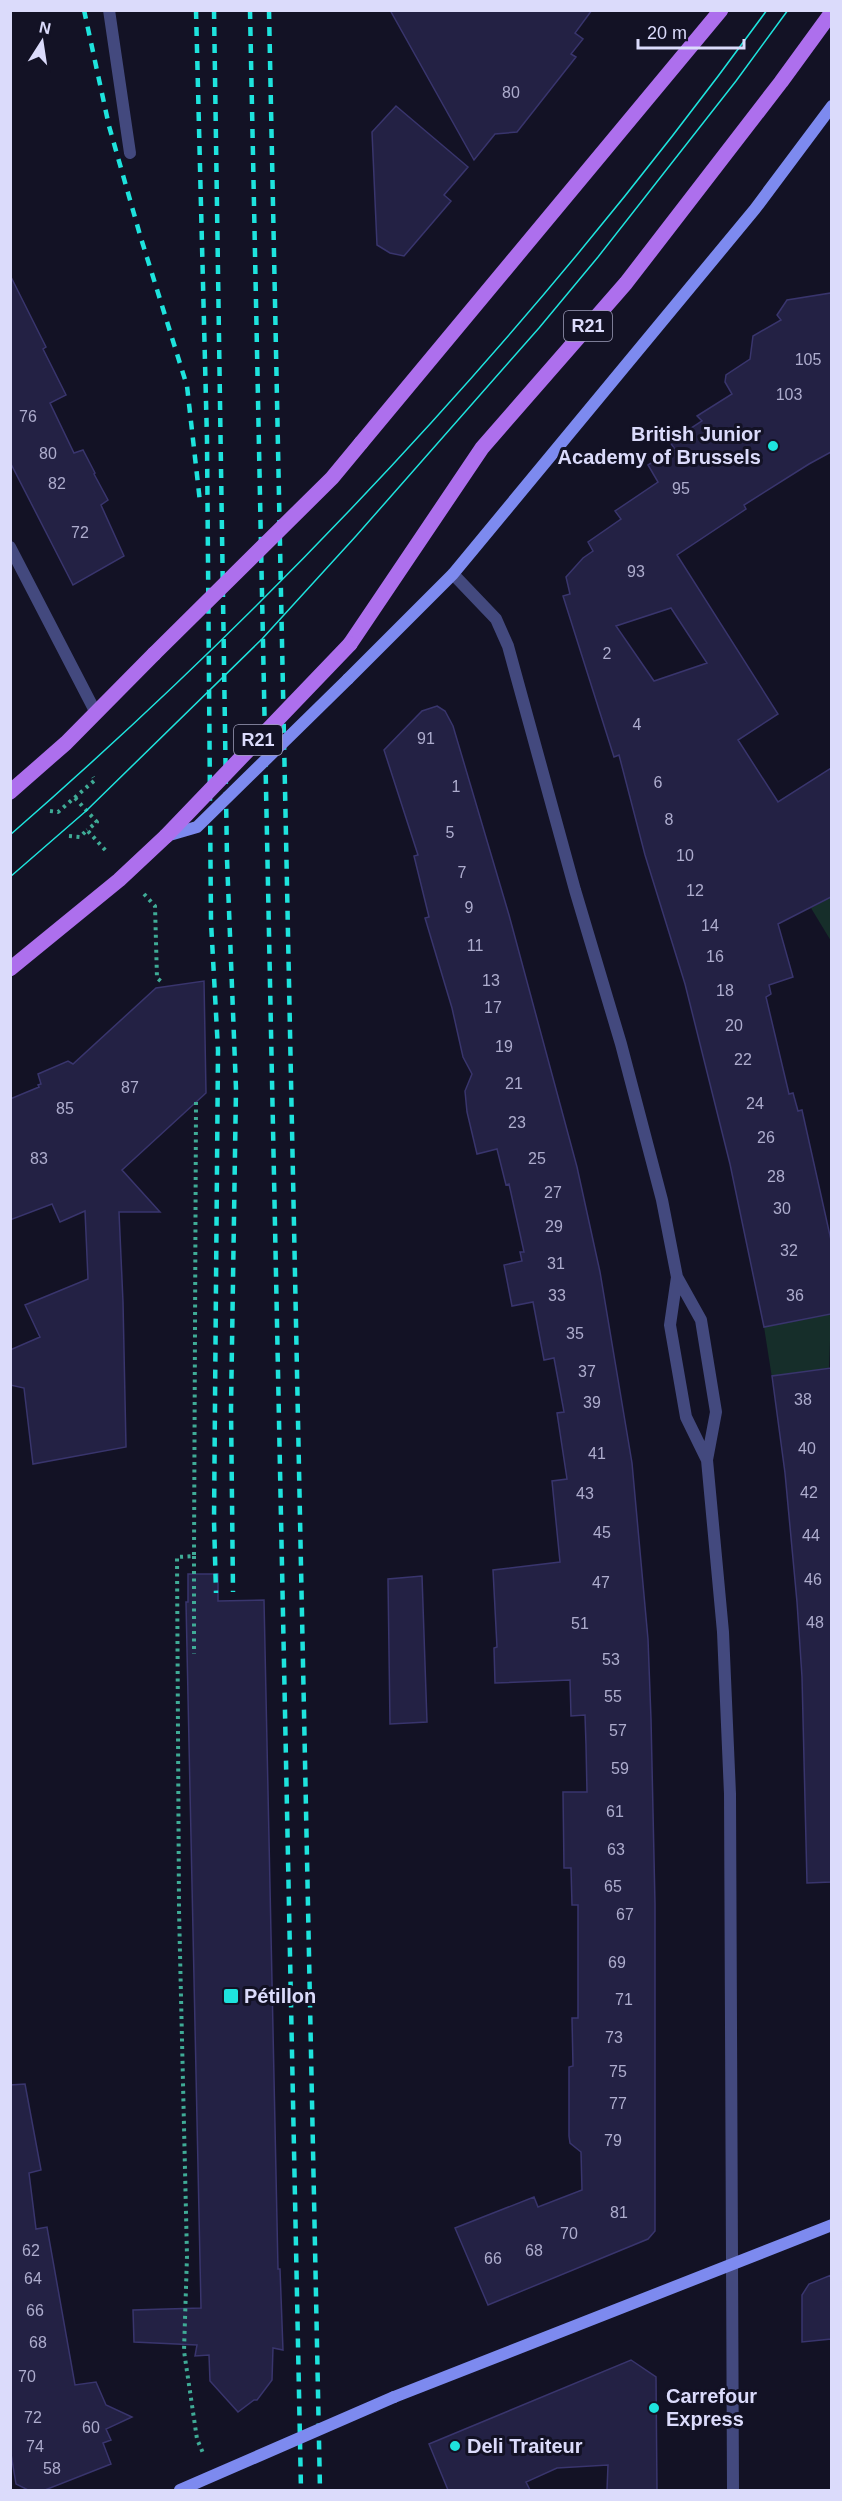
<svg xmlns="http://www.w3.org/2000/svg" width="842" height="2501" viewBox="0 0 842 2501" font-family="Arial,sans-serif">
  <rect width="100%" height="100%" fill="#131225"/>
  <path fill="#162e2a" d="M831,897V941L811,908Z
    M831,1314L829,1368L772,1378L764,1327Z"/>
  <path fill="#232144" stroke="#39356d" stroke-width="1.5" fill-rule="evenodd" d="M390,10H592L575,33L583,39L571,54L576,57L517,132L495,134L474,160Z
    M396,106L468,167L444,195L451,201L404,256L390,253L377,245L372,132Z
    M10,275L46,347L43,349L66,395L50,403L74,453L83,450L95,473L94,474L108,500L101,505L124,556L73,585L10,462Z
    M831,293V452L809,464L744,505L746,509L677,555L778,714L738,740L778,802L831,768V897L778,924L793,977L769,985L771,994L766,997L789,1094L793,1093L798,1111L802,1110L831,1240V1314L764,1327L730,1164L685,984L645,855L619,755L614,757L563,596L570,594L566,577L583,558L593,551L588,542L621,519L615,511L658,482L648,465L674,448L670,442L702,421L697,416L732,394L725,382L726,375L750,359L753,336L781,320L777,315L787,300ZM671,608L707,663L654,681L616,626Z
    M437,706L445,711L453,726L509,915L577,1167L600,1272L632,1463L648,1639L651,1719L655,1904V2231L648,2239L488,2305L455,2228L534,2197L538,2207L582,2190L581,2152L570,2143L569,2136V2067L573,2066L572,2018H578V1905H572L571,1868H564L563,1792H587L586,1745L585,1715L571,1716L570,1680L495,1683L494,1648L497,1647L493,1570L560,1562L552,1481L567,1479L557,1413L564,1412L554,1358L544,1360L533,1302L512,1306L504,1265L522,1261L520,1252H524L509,1184L506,1185L497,1149L477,1154L467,1112L465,1091L472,1074L463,1057L452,1008L425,918L429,917L414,856L418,855L384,750L422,711Z
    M204,981L206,1093L122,1170L160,1212H119L123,1302L126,1447L33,1464L24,1388L10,1385V1350L40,1337L25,1305L88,1279L85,1211L60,1222L52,1204L10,1220V1099L39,1087L38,1085L41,1084L38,1074L68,1061L73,1064L156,988Z
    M831,1368V1882L807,1883L802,1677L797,1602L785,1473L772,1376Z
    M188,1574H218V1601L264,1600L278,2269H280L283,2350L273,2348L272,2380L257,2400H254L238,2412L210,2381L209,2355L195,2356L197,2345L134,2342L133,2310L201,2308L186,1602H188Z
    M422,1576L427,1722L390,1724L388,1579Z
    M25,2084L41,2170L29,2173L36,2229L47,2227L75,2385L96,2382L106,2405L132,2417L106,2429L111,2440L103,2443L111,2464L45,2490H28L16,2484L10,2448V2085Z
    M831,2275V2339L802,2342V2295L809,2284Z
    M631,2360L656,2377L657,2490H607L608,2465L557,2468L526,2482L530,2490H448L429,2444Z"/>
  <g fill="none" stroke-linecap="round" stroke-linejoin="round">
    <path stroke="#3fab96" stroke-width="4" stroke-dasharray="3 4.5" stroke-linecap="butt" d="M75,798L97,822L87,830
      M50,811L58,812L95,780L93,777
      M69,836L80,837L87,830L107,852
      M144,894L155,906L157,978L164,984
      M196,1102L194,1556L177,1557L179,1910L187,2256L184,2351L197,2439L203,2453
      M194,1556V1654"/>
    <path stroke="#43497e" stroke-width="12" d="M109,10L130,153"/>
    <path stroke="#43497e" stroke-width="12" d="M10,547L96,713
      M453,574L496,619L508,646L575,890L621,1044L662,1200L677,1277L701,1320L716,1412L707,1460L723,1632L730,1794L733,2490
      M677,1277L670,1325L686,1417L707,1460"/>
    <path stroke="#7d8aef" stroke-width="12" d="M348,679L453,574L755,209L832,106
      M394,2397L832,2225"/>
    <path stroke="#ad6fed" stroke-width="15" d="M361,443L721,10
      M350,644L482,448L626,283L781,82L832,12
      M10,792L66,743L154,654
      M10,969L119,880L166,836"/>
    <path stroke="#1ee3dd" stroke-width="1.5" d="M10,835C292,589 547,313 767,10
      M10,877L86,811L262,639L356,536L539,328L598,257L736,81L788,10"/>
    <path stroke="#1ee3dd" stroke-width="4.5" stroke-dasharray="9 8" stroke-linecap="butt" d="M84,10L109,126L140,235L187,386L200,502
      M196,10L207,440L211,922L218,1050L214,1521L216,1593
      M214,10L227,859L236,1089L231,1408L233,1592
      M250,10L301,2490
      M269,10L320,2490"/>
    <path stroke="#7d8aef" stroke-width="12" d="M166,836L197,827L348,679
      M180,2490L394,2397"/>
    <path stroke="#ad6fed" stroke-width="15" d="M154,654L332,478L361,443
      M166,836L350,644"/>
  </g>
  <g fill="#1ee3dd" stroke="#131225" stroke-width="2">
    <circle cx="773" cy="446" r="6"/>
    <rect x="223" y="1988" width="16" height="16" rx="3"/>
    <circle cx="654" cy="2408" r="6"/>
    <circle cx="455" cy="2446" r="6"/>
  </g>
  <g text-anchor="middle" stroke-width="6" stroke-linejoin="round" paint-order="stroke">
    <g font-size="16" fill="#adaccd">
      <text x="511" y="98">80</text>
      <text x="808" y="365">105</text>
      <text x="789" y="400">103</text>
      <text x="28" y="422">76</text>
      <text x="48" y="459">80</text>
      <text x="57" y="489">82</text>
      <text x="681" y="494">95</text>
      <text x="80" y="538">72</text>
      <text x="636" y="577">93</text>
      <text x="607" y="659">2</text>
      <text x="637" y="730">4</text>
      <text x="426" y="744">91</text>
      <text x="658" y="788">6</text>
      <text x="456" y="792">1</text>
      <text x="669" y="825">8</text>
      <text x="450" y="838">5</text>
      <text x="685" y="861">10</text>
      <text x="462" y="878">7</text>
      <text x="695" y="896">12</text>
      <text x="469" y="913">9</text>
      <text x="710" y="931">14</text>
      <text x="475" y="951">11</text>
      <text x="715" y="962">16</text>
      <text x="491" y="986">13</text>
      <text x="725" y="996">18</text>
      <text x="493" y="1013">17</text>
      <text x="734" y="1031">20</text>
      <text x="504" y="1052">19</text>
      <text x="743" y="1065">22</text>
      <text x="514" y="1089">21</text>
      <text x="130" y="1093">87</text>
      <text x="755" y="1109">24</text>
      <text x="65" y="1114">85</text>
      <text x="517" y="1128">23</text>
      <text x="766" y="1143">26</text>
      <text x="39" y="1164">83</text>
      <text x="537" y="1164">25</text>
      <text x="776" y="1182">28</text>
      <text x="553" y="1198">27</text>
      <text x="782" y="1214">30</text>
      <text x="554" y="1232">29</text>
      <text x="789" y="1256">32</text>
      <text x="556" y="1269">31</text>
      <text x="557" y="1301">33</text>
      <text x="795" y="1301">36</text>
      <text x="575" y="1339">35</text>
      <text x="587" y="1377">37</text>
      <text x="803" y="1405">38</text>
      <text x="592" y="1408">39</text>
      <text x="807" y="1454">40</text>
      <text x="597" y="1459">41</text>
      <text x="809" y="1498">42</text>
      <text x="585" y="1499">43</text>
      <text x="602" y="1538">45</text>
      <text x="811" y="1541">44</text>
      <text x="813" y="1585">46</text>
      <text x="601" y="1588">47</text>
      <text x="815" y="1628">48</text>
      <text x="580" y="1629">51</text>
      <text x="611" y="1665">53</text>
      <text x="613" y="1702">55</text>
      <text x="618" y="1736">57</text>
      <text x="620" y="1774">59</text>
      <text x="615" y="1817">61</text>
      <text x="616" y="1855">63</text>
      <text x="613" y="1892">65</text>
      <text x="625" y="1920">67</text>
      <text x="617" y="1968">69</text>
      <text x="624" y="2005">71</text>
      <text x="614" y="2043">73</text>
      <text x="618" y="2077">75</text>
      <text x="618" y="2109">77</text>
      <text x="613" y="2146">79</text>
      <text x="619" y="2218">81</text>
      <text x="569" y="2239">70</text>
      <text x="31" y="2256">62</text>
      <text x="534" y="2256">68</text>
      <text x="493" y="2264">66</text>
      <text x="33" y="2284">64</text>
      <text x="35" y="2316">66</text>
      <text x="38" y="2348">68</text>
      <text x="27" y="2382">70</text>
      <text x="33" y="2423">72</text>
      <text x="91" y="2433">60</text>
      <text x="35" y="2452">74</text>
      <text x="52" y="2474">58</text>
    </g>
    <g fill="#131225" stroke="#9f9fbb" stroke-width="1.5">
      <rect x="564" y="311" width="48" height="30" rx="4.5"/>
      <rect x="234" y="725" width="48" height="30" rx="4.5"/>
    </g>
    <g font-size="18" font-weight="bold" fill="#dbdbfb">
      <text x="588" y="332">R21</text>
      <text x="258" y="746">R21</text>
    </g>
    <g font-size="20" font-weight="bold" fill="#dbdbfb" stroke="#131225" text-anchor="start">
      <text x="761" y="441" text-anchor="end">British Junior<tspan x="761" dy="23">Academy of Brussels</tspan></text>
      <text x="244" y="2003">Pétillon</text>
      <text x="666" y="2403">Carrefour<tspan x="666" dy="23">Express</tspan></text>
      <text x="467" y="2453">Deli Traiteur</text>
    </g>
  </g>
  <rect width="842" height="2501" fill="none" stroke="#dbdbfb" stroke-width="24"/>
  <g transform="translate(42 42) rotate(12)" stroke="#131225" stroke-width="4.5" paint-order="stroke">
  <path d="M0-4.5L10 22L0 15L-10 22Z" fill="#dbdbfb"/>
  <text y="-9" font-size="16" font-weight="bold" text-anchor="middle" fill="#dbdbfb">N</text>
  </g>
  <path d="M638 39v9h106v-9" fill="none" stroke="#dbdbfb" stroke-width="3"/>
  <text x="647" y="39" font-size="18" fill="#dbdbfb" stroke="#131225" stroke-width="4.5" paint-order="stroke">20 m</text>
</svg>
